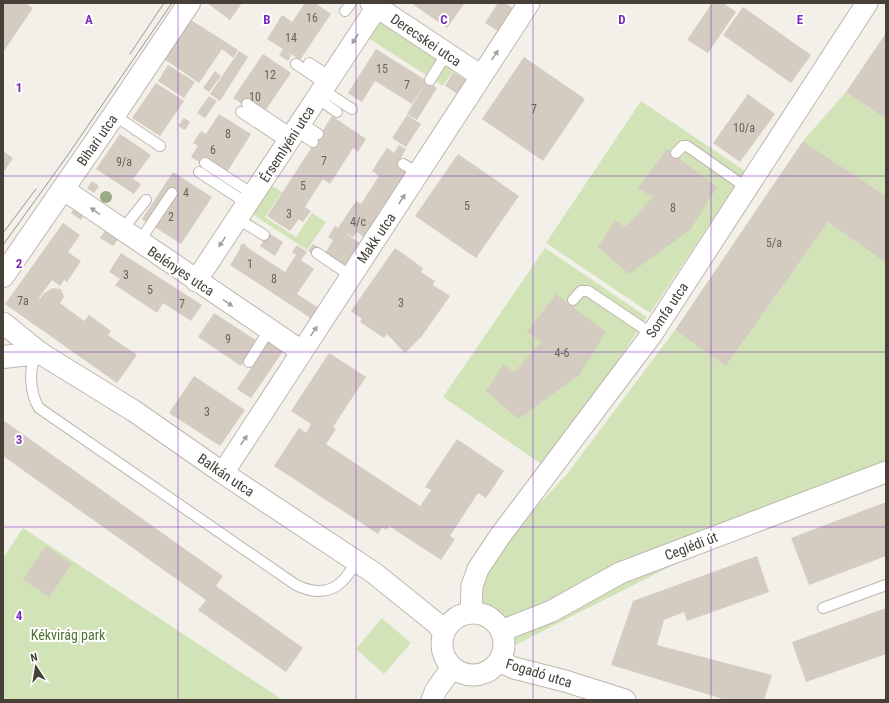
<svg xmlns="http://www.w3.org/2000/svg" width="889" height="703" viewBox="0 0 889 703" font-family="'Roboto Condensed',sans-serif">
  <rect width="100%" height="100%" fill="#f3f0ea"/>
  <path fill="#d2e3b8" d="M382,16L440,53L426,75L368,38Z
    M449,59L474,75L469,82L453,71L443,86L436,81Z
    M846,92L886,119V196L803,141Z
    M641,101L745,171L650,313L546,243Z
    M271,185L282,192L265,217L296,237L312,213L326,222L307,250L252,214Z
    M828,222L886,263V472L764,519L513,646L472,586L478,569L567,474L675,330L726,366Z
    M545,248L647,317L546,467L443,397Z
    M23,528L283,700H3V558Z
    M382,618L411,643L384,674L356,649Z"/>
  <path fill="#d4cbc1" d="M3,3H25L33,8L4,51Z
    M207,3H242L230,20Z
    M305,3H315L331,14L300,60L288,52L291,55L288,61L279,55L283,49L267,39L282,15L292,22Z
    M411,3H463L464,4L447,28Z
    M498,3H505L518,12L503,34L485,23Z
    M712,3H723L736,12L708,53L687,40Z
    M743,7L811,55L791,83L723,35Z
    M191,20L238,50L233,58L222,49L199,83L164,59Z
    M886,33V119L846,92Z
    M376,49L427,81L412,104L375,81L362,102L348,93Z
    M239,51L248,57L220,101L210,94Z
    M263,54L291,73L261,117L233,98Z
    M524,57L585,99L543,161L482,119Z
    M168,65L195,82L184,98L158,81Z
    M215,71L221,76L209,92L203,88Z
    M453,72L467,81L458,94L445,86Z
    M427,81L437,88L417,120L407,114Z
    M156,83L184,101L160,136L132,118Z
    M748,94L775,114L740,162L713,143Z
    M209,96L217,101L205,118L197,113Z
    M219,114L251,134L224,177L191,157L198,146L193,143L201,131L206,134Z
    M407,115L421,124L406,147L392,138Z
    M332,116L366,139L358,152L353,148L330,184L323,179L305,207L311,211L303,222L299,219L290,231L267,216Z
    M184,118L190,122L185,130L178,126Z
    M120,134L151,155L133,179L141,184L134,194L96,169Z
    M803,141L886,196V263L828,222L726,366L675,330Z
    M399,145L406,149L397,165L407,172L364,237L357,232L353,237L345,233L361,244L345,268L325,254L333,240L328,237L335,226L338,228L356,201L361,204L379,176L372,171L387,148L394,153Z
    M667,149L717,187L690,230L629,274L598,247L615,220L625,227L653,197L638,188Z
    M3,151L13,158L3,173Z
    M458,154L519,196L476,258L415,216Z
    M173,172L212,197L181,244L142,219Z
    M92,181L99,186L94,193L87,188Z
    M78,204L87,210L81,220L71,213Z
    M63,223L80,235L68,252L81,261L67,282L64,280L60,286L52,280L39,298L40,299L44,293L53,288L61,289L64,297L60,303L84,321L89,315L111,331L108,335L137,355L117,383L5,304Z
    M109,225L122,234L113,246L100,238Z
    M269,233L283,242L275,256L260,246Z
    M244,243L248,248L285,272L296,255L292,252L297,245L307,252L301,260L314,269L297,294L319,308L312,319L230,265L240,249V246Z
    M313,244L318,247L313,255L308,251Z
    M395,248L423,268L421,272L435,281L433,285L450,296L422,336L405,353L387,334L384,338L360,322L362,319L351,311Z
    M121,253L202,305L191,321L163,303L157,313L115,285L120,279L109,272Z
    M556,294L606,332L579,375L518,419L486,391L504,364L514,372L542,342L527,332Z
    M214,313L257,341L241,366L198,337Z
    M272,337L286,347L251,398L237,389Z
    M329,353L366,377L333,427L336,429L326,444L420,506L431,490L425,487L457,439L504,471L486,498L478,493L450,536L455,539L441,560L389,526L386,530L382,527L378,534L274,466L299,428L306,433L311,424L291,411Z
    M194,376L245,410L220,446L169,413Z
    M3,420L223,576L216,586L303,648L286,672L198,610L206,600L3,456Z
    M886,502V556L809,585L791,538Z
    M46,546L72,564L49,597L23,579Z
    M757,556L769,592L687,621L684,612L664,620L657,645L772,675L764,700H726L611,665L633,601Z
    M886,608V654L806,682L792,642Z"/>
  <g fill="none" stroke-linecap="round" stroke-linejoin="round">
    <defs>
      <path id="service" d="M345,11L351,3
        M309,63L331,77
        M296,64L326,84
        M430,80L447,53
        M323,90L352,109
        M317,98L337,112
        M247,104L293,135
        M241,112L288,143
        M114,115L160,146
        M301,123L318,134
        M296,131L313,142
        M676,153L683,146H687L747,188
        M205,163L254,195
        M403,164L418,173
        M199,172L248,204
        M238,219L264,235
        M122,230L146,200
        M139,242L172,193
        M317,253L351,276
        M573,300L581,291H588L652,334
        M39,354C26,366 31,395 39,408L296,585C325,599 343,588 356,561
        M249,362L269,330
        M823,608L886,585"/>
      <path id="minor" d="M371,3L481,76
        M63,189L301,351
        M196,281L377,7
        M3,323L40,353L134,411L223,473L374,573L436,623L444,633
        M223,473L529,3
        M442 644a31 31 0 1 1 62 0a31 31 0 1 1-62 0Z
        M471,613L472,586L478,569L500,536L652,334L867,3
        M501,631L552,611L620,573L886,472
        M499,661L514,668L565,681L625,700
        M432,700L436,690L452,668"/>
      <path id="tertiary" d="M3,276L114,115L189,3
        M3,357L40,353"/>
    </defs>
    <use href="#service" stroke="#beb7ae" stroke-width="12"/>
    <use href="#minor" stroke="#beb7ae" stroke-width="23"/>
    <use href="#tertiary" stroke="#beb7ae" stroke-width="24"/>
    <use href="#service" stroke="#fff" stroke-width="10"/>
    <use href="#minor" stroke="#fff" stroke-width="21"/>
    <use href="#tertiary" stroke="#fff" stroke-width="22"/>
    <path stroke="#989898" stroke-width="1" d="M130,54L164,3
      M3,233L36,189
      M3,245L65,159L172,3"/>
  </g>
  <circle fill="#98ab85" cx="106" cy="197" r="6"/>
  <defs><path id="oneway-solid" d="M-6-.8H1V-3.2L6.5 0L1 3.2V.8H-6Z"/></defs>
  <g fill="#a2a09c">
    <use href="#oneway-solid" transform="translate(355 39) rotate(123)"/>
    <use href="#oneway-solid" transform="translate(495 55) rotate(-57)"/>
    <use href="#oneway-solid" transform="translate(402 199) rotate(-57)"/>
    <use href="#oneway-solid" transform="translate(95 211) rotate(-144)"/>
    <use href="#oneway-solid" transform="translate(222 242) rotate(124)"/>
    <use href="#oneway-solid" transform="translate(228 303) rotate(34)"/>
    <use href="#oneway-solid" transform="translate(314 331) rotate(-56)"/>
    <use href="#oneway-solid" transform="translate(244 440) rotate(-56)"/>
  </g>
  <path fill="none" stroke="#7b2cbf" stroke-width="1" stroke-opacity="0.55" d="M178,3V700M356,3V700M533,3V700M711,3V700M3,176H886M3,352H886M3,527H886"/>
  <g text-anchor="middle" stroke-width="4" stroke-linejoin="round" paint-order="stroke">
    <g font-size="12" fill="#6a635b">
      <text x="312" y="22">16</text>
      <text x="291" y="42">14</text>
      <text x="382" y="73">15</text>
      <text x="270" y="79">12</text>
      <text x="407" y="89">7</text>
      <text x="255" y="101">10</text>
      <text x="534" y="113">7</text>
      <text x="744" y="132">10/a</text>
      <text x="228" y="138">8</text>
      <text x="213" y="154">6</text>
      <text x="324" y="165">7</text>
      <text x="124" y="166">9/a</text>
      <text x="303" y="190">5</text>
      <text x="186" y="197">4</text>
      <text x="467" y="210">5</text>
      <text x="673" y="212">8</text>
      <text x="289" y="218">3</text>
      <text x="171" y="221">2</text>
      <text x="358" y="226">4/c</text>
      <text x="774" y="247">5/a</text>
      <text x="250" y="268">1</text>
      <text x="126" y="279">3</text>
      <text x="274" y="283">8</text>
      <text x="150" y="294">5</text>
      <text x="23" y="305">7a</text>
      <text x="401" y="307">3</text>
      <text x="182" y="308">7</text>
      <text x="228" y="343">9</text>
      <text x="562" y="357">4-6</text>
      <text x="207" y="416">3</text>
    </g>
    <g font-size="14" fill="#464039" stroke="#fff">
      <text transform="translate(426 40) rotate(34)" y="5">Derecskei utca</text>
      <text transform="translate(97 140) rotate(-55)" y="5">Bihari utca</text>
      <text transform="translate(287 144) rotate(-57)" y="5">Érsemlyéni utca</text>
      <text transform="translate(376 238) rotate(-56)" y="5">Makk utca</text>
      <text transform="translate(181 271) rotate(34)" y="5">Belényes utca</text>
      <text transform="translate(667 310) rotate(-56)" y="5">Somfa utca</text>
      <text transform="translate(226 475) rotate(34)" y="5">Balkán utca</text>
      <text transform="translate(691 546) rotate(-21)" y="5">Ceglédi út</text>
      <text transform="translate(539 673) rotate(17)" y="5">Fogadó utca</text>
    </g>
    <g font-size="14" fill="#4e7232" stroke="#fff">
      <text x="68" y="640">Kékvirág park</text>
    </g>
  </g>
  <g font-size="13" text-anchor="middle" font-weight="bold" fill="#7b2cbf" stroke="#fff" stroke-width="4" stroke-linejoin="round" paint-order="stroke">
    <text x="89" y="24">A</text>
    <text x="267" y="24">B</text>
    <text x="444" y="24">C</text>
    <text x="622" y="24">D</text>
    <text x="800" y="24">E</text>
    <text x="19" y="92">1</text>
    <text x="19" y="268">2</text>
    <text x="19" y="444">3</text>
    <text x="19" y="620">4</text>
  </g>
  <rect width="889" height="703" fill="none" stroke="#464039" stroke-width="8"/>
  <g transform="translate(36 667) rotate(348)" stroke="#ffffff" stroke-width="3" paint-order="stroke">
  <path d="M0-3L7 15L0 10L-7 15Z" fill="#464039"/>
  <text y="-6" font-size="11" font-weight="bold" text-anchor="middle" fill="#464039">N</text>
  </g>
</svg>
